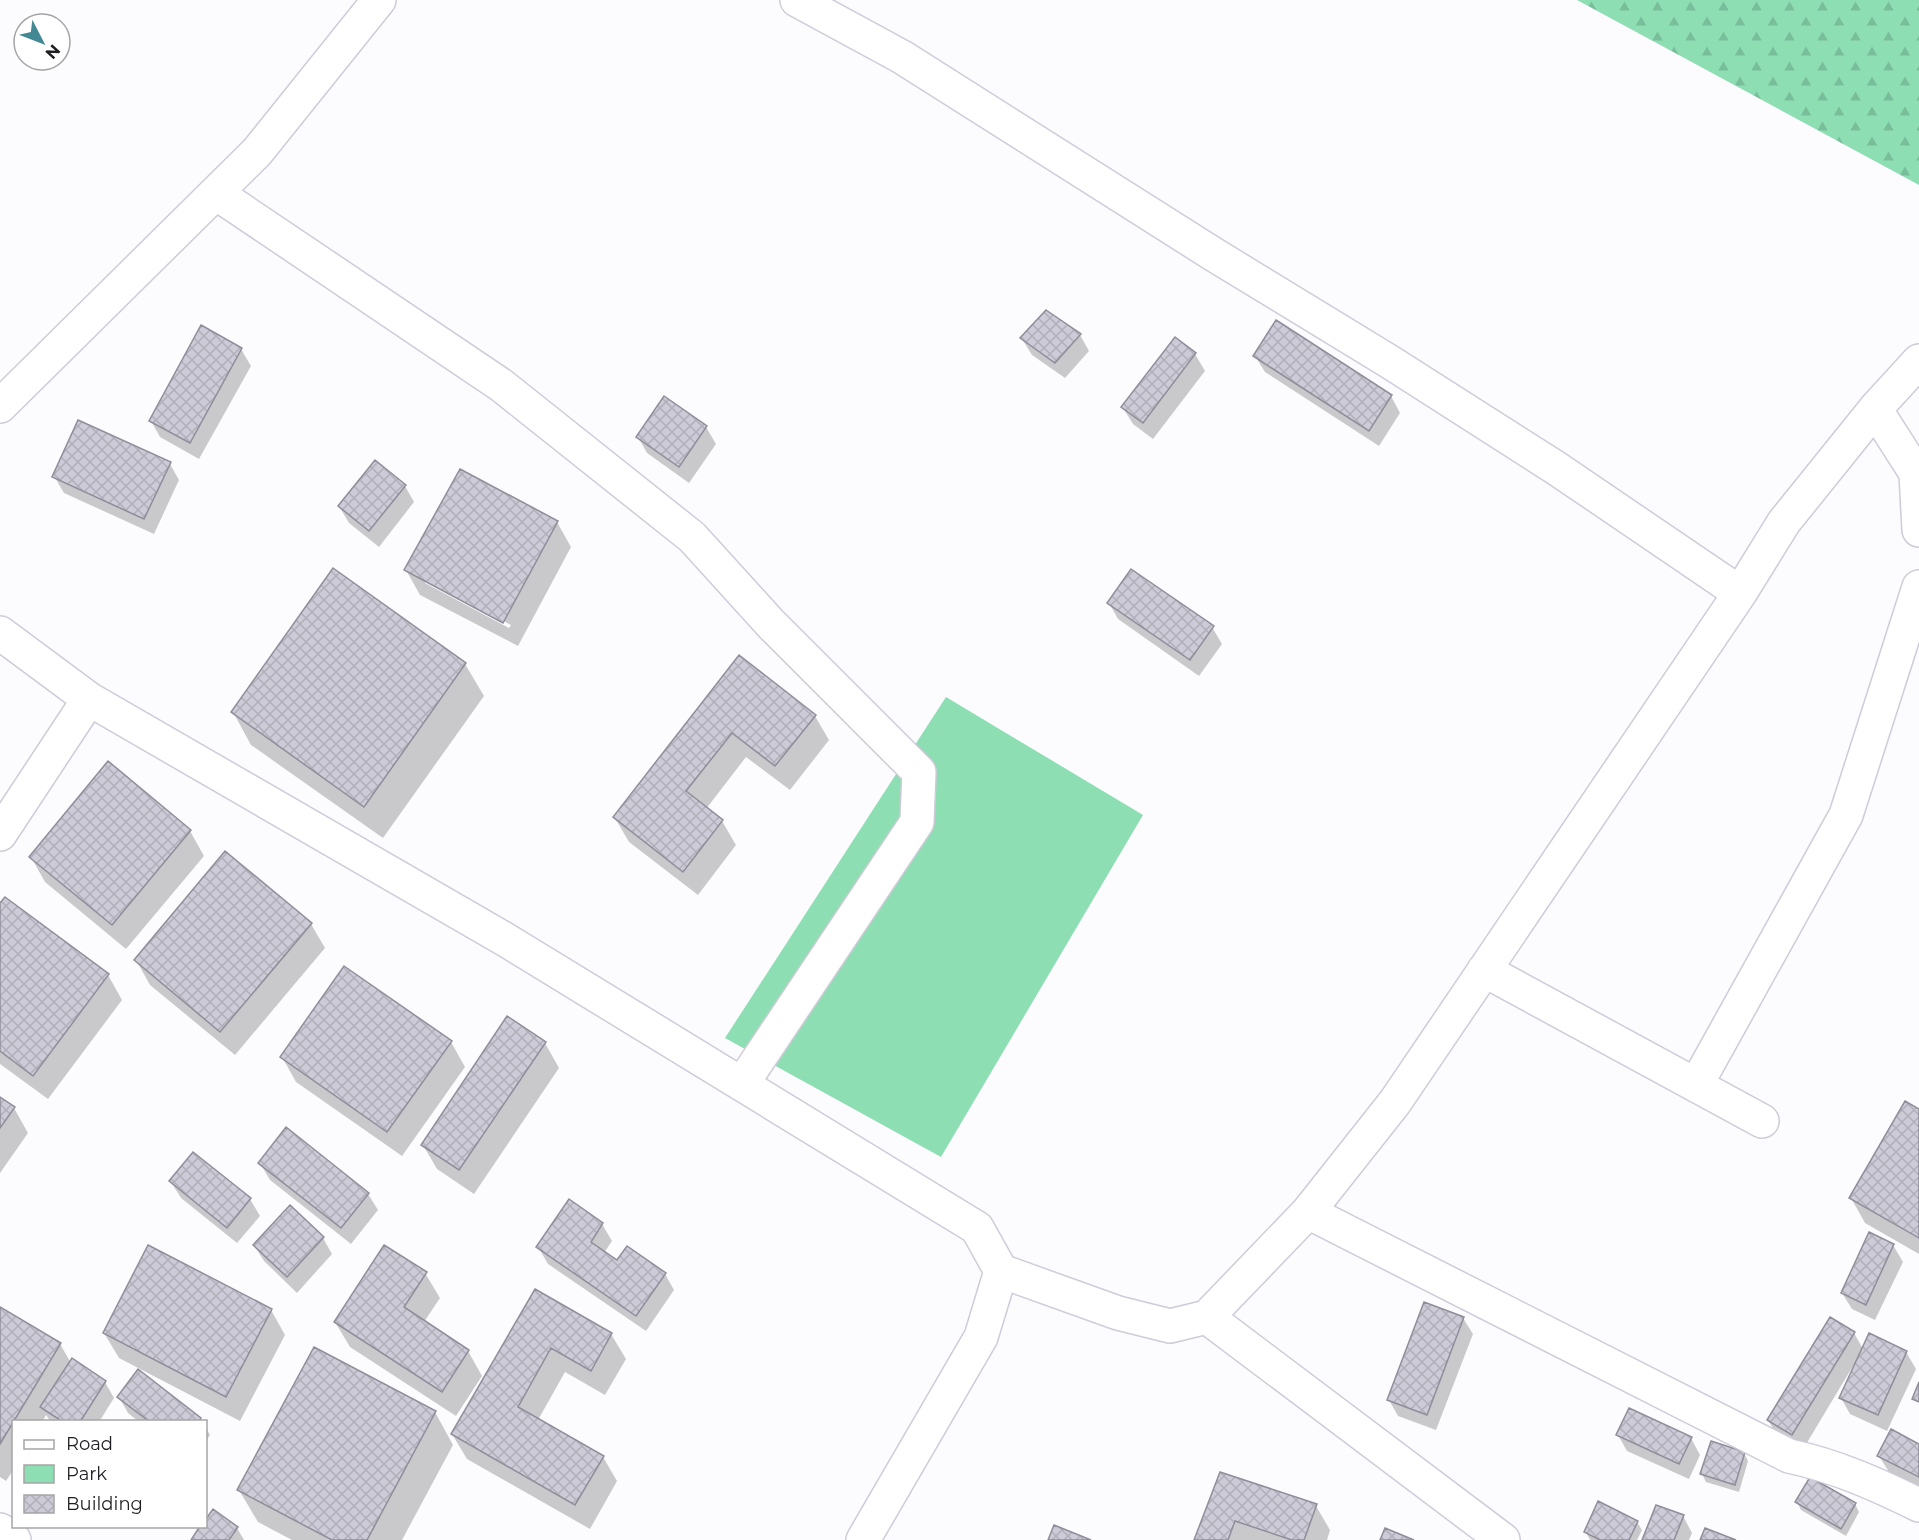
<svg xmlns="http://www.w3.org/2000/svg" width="1919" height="1540" viewBox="0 0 1919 1540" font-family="Montserrat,sans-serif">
  <defs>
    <pattern id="forest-firs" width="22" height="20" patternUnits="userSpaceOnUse" patternTransform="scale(1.5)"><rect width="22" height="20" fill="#8ddeb3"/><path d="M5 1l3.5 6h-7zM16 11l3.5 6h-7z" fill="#79be9a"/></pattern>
    <pattern id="building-cross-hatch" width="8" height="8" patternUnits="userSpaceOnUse" patternTransform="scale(1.5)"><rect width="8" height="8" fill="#cecbd8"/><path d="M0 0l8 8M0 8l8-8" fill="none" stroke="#b0aeb9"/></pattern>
  </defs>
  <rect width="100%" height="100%" fill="#fcfbfe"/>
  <path fill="url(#forest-firs)" d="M1577,0H1919V185Z"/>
  <path fill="#8ddeb3" d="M946,697L1143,815L941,1157L725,1038Z"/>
  <path fill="#0003" fill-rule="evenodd" d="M202,327L241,349L251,366L199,459L160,437L151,421Z
    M1080,335L1089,351L1065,378L1032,355L1022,339Z
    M1176,339L1195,354L1205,371L1153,439L1133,424L1123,408Z
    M1255,356L1391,396L1400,413L1379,446L1265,372Z
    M706,427L716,444L689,483L647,453L638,437Z
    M170,464L179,480L154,534L64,493L54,476Z
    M405,486L414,502L379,547L349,523L339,506Z
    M557,522L571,547L518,646L420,595L406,570ZM425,579L511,625L509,628L425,583Z
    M1109,603L1212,627L1222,644L1199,676L1118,619Z
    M739,657L815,716L829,740L790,790L746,757L706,809L722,821L736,845L698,895L629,842L615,818Z
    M465,664L484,696L383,838L251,745L233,712Z
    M108,763L190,831L204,856L126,949L45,882L31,857Z
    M0,905L108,975L122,1000L48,1099L0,1064Z
    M311,924L325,948L235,1055L150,985L136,960Z
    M451,1042L465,1067L402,1156L296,1082L282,1057Z
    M545,1043L559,1068L474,1194L437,1169L423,1145Z
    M0,1099L14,1108L28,1133L0,1173Z
    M1919,1111V1254L1865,1223L1851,1198Z
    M287,1130L368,1194L378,1210L351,1244L270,1180L260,1163Z
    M194,1154L250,1199L260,1216L237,1243L181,1198L171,1182Z
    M570,1201L602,1224L612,1241L604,1253L618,1262L665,1274L674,1290L646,1331L548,1264L538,1247Z
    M323,1238L332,1254L297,1293L264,1261L254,1245Z
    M1893,1245L1903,1262L1875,1320L1852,1309L1842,1293Z
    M425,1273L440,1298L424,1322L468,1351L482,1376L456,1416L350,1347L335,1322Z
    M536,1291L611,1334L626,1359L605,1395L565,1372L538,1420L603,1457L617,1481L590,1529L467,1459L452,1434Z
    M0,1308L60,1344L71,1363L105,1382L114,1398L99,1422H51L46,1415L42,1422H14V1469L6,1481L0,1477Z
    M271,1310L285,1335L240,1421L119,1358L104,1333Z
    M1463,1318L1473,1334L1436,1430L1398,1416L1389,1400Z
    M1854,1333L1863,1349L1869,1335L1906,1352L1916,1369L1887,1431L1850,1414L1841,1398L1855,1367L1853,1366L1802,1451L1778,1437L1768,1420Z
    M119,1397L200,1419L202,1422H139L128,1413Z
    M435,1412L453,1445L402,1540H292L258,1522L239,1490Z
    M206,1428L210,1435L206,1441Z
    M1618,1435L1691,1438L1700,1455L1689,1479L1627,1451Z
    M1919,1445V1488L1889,1472L1879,1456Z
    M1744,1453L1748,1461L1739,1492L1706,1482L1702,1474Z
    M1221,1474L1316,1506L1330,1530L1327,1540H1195Z
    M1797,1502L1855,1504L1859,1512L1846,1536L1801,1510Z
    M213,1511L237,1528L244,1540H193L206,1526V1522Z
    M1683,1516L1692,1533L1689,1540H1643Z
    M1637,1522L1642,1530L1637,1540H1590L1586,1532Z"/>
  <path fill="url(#building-cross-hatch)" stroke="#908d9a" stroke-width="1.5" d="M1046,310L1081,334L1055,363L1020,338Z
    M1276,320L1392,395L1369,431L1253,356Z
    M201,325L242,348L190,443L149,421Z
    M1175,337L1196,353L1143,423L1121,407Z
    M664,396L707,426L679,467L636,437Z
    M78,420L171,462L144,519L52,477Z
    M375,460L406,485L369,531L338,506Z
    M460,469L558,521L503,623L404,570Z
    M333,568L466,663L364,807L231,712Z
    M1131,569L1214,626L1190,660L1107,603Z
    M739,655L816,715L775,766L732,733L686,791L723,820L683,872L613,817Z
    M108,761L191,830L112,925L29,857Z
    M225,851L312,923L220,1032L134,960Z
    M5,897L109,974L33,1076L0,1051V903Z
    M344,966L452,1041L387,1132L280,1057Z
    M507,1016L546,1042L459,1170L421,1145Z
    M0,1097L15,1107L0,1128Z
    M1905,1101L1919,1109V1238L1849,1198Z
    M286,1127L369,1193L341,1228L258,1163Z
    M193,1152L251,1198L227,1228L169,1181Z
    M569,1199L603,1223L591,1242L617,1260L627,1246L666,1273L636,1316L536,1247Z
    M290,1205L324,1237L287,1277L253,1245Z
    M1869,1232L1894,1244L1866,1305L1841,1293Z
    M148,1245L272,1309L226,1397L103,1333Z
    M384,1245L427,1272L404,1307L469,1350L442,1392L334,1322Z
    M535,1289L612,1333L591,1371L551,1348L518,1407L604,1456L575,1505L451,1434Z
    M1424,1302L1464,1317L1427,1415L1387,1400Z
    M0,1307L61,1343L0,1444Z
    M1830,1317L1855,1332L1792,1435L1767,1420Z
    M1869,1333L1907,1351L1878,1415L1839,1398Z
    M314,1347L436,1411L367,1540H332L237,1490Z
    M72,1358L106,1381L80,1422H63L40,1407Z
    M138,1369L201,1418L199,1422H150L117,1397Z
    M1919,1382V1402L1912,1399Z
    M1629,1408L1692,1437L1679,1464L1616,1435Z
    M1891,1429L1919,1444V1477L1877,1456Z
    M1711,1441L1745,1452L1735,1485L1700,1474Z
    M1220,1472L1317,1504L1304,1540H1292L1235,1521L1228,1540H1194Z
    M1810,1477L1856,1503L1841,1529L1795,1502Z
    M1598,1501L1638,1521L1629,1540H1600L1584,1532Z
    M1656,1505L1684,1515L1674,1540H1642Z
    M213,1509L238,1527L229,1540H191L200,1526H206V1519Z
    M1054,1525L1091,1540H1048Z
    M1385,1528L1414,1540H1380Z
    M1705,1528L1736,1540H1700Z"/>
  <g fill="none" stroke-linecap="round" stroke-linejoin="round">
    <defs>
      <path id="minor" d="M797,0L902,57L1213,254L1390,362L1556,468L1740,593
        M216,193L501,385L692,537L771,624L919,772L917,822L742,1084
        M0,406L257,152L379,0
        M1875,409L1916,473L1919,530
        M0,633L89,699L506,940L977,1228L1001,1271L981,1337L863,1540
        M0,834L89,699
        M1484,970L1762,1121
        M1696,1085L1846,815L1919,587
        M1308,1212L1789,1456C1836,1466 1876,1484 1919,1505
        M1001,1271L1118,1313L1170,1326L1207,1317L1308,1212L1395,1102L1740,593L1784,522L1875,409L1919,361
        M1207,1317L1503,1540
        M0,1530L14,1540"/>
    </defs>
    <use href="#minor" stroke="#cfcbd9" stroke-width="36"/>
    <use href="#minor" stroke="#fff" stroke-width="33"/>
  </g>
  <rect x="12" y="1420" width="195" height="108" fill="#ffffff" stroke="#a5a5a7" stroke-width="1.5"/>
  <rect x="24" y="1440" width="30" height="9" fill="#ffffff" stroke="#a5a5a7" stroke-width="1.5"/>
  <text x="66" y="1450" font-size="18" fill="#1f1d22">Road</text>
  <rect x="24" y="1465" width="30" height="18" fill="#8ddeb3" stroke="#a5a5a7" stroke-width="1.5"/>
  <text x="66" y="1480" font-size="18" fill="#1f1d22">Park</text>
  <rect x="24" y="1495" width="30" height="18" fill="url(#building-cross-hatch)" stroke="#a5a5a7" stroke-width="1.5"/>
  <text x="66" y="1510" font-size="18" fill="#1f1d22">Building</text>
  <g transform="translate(42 42) rotate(132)"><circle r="28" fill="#ffffff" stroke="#a5a5a7" stroke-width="1.5"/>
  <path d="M0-4.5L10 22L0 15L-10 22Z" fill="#428993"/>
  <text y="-9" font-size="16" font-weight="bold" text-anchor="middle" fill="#1f1d22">N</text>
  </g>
</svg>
